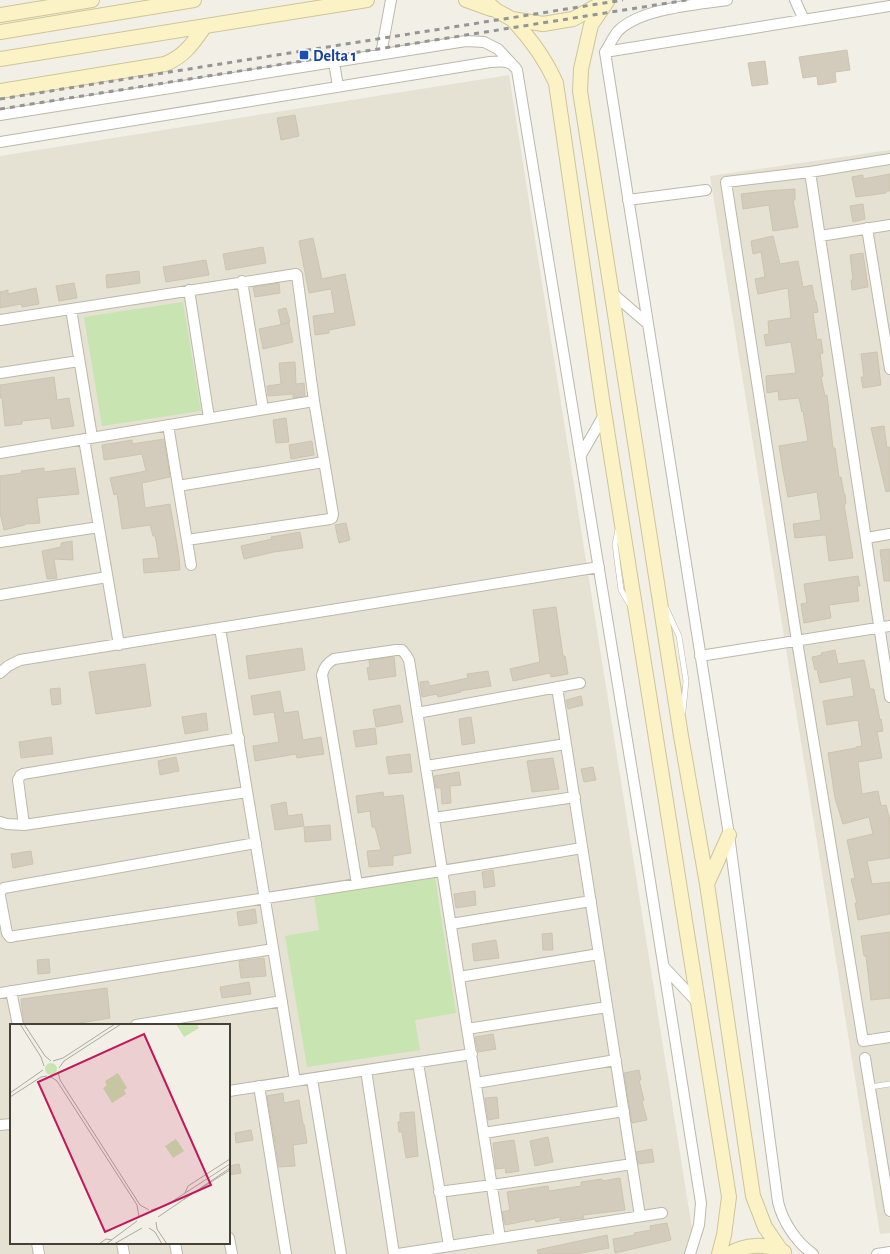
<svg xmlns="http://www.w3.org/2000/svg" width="890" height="1254" viewBox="0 0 890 1254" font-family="'Alegreya Sans',sans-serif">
  <rect width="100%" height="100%" fill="#f2efe6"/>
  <path fill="#e5e2d4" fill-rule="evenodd" d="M509,75L696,1254H0V156ZM11,1025H229V1243H11Z
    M890,150V1233L880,1234L710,176Z"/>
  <path fill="#c8e4b0" d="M183,302L201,411L102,426L84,317Z
    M435,877L456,1013L415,1020L420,1050L307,1067L285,936L319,930L314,896Z"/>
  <path fill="#d3ccbc" stroke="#cdc4af" d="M847,50L850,70L835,72L836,82L818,85L817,76L803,78L799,57Z
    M765,61L768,84L752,86L748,63Z
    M295,115L299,136L281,140L277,118Z
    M890,174V191H886V193L856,197L852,177L863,175V179Z
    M795,189V200H793L798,227L773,231L769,205L743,209L741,194L766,191Z
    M863,204L865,219L853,222L850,206Z
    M773,236L780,264L798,261L803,287L812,285L815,301H816L818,312L813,313L817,340L821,339L823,353L820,354L823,376L821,377L825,396L827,395L833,448H835L839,477H841L844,494H845L846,504H844L853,558L829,561L826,536L824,535L795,538L793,524L821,520L817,492L788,497L783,471L779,446L808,441L803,411L802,412L799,398L779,400L778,391L767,393L766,376L796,373L791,342L766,346L764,335L769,334L768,321L791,318L788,288L758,294L755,279L765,277L761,252L753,254L751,241Z
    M313,238L322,279L345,274L355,325L329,330V333L315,335L313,316L335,313L331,289L309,293L299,241Z
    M263,247L266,263L226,270L223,254Z
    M863,253L868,287L852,290L851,280H853L850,255Z
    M206,260L209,275L166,282L163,267Z
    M139,271L140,283L107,288L106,275Z
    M74,283L77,298L59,301L56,286Z
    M279,283L280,293L255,297L253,287Z
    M36,288L39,304L22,307L21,304L0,308V292L8,290V294Z
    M286,308L290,322L281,324L278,310Z
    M289,323L293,342L263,349L259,329Z
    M877,352L881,385L863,388L861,377H864L861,354Z
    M295,362L296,384L304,383L305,396L293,398V394L268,396L267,386L281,384L279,363Z
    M54,377L57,400L69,398L74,426L52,429L50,418L22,421V424L5,426L2,398H0V385Z
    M286,418L289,442L276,443L273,420Z
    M884,426L887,448L890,447V491L886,492L871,428Z
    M164,439L170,477L142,483L145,508L170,504L179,556L180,570L144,573L143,559L159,558L155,536H153L150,525L122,529L117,494L114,495L110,478L146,471L142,454L104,460L102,445L132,440V444Z
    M312,441L314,455L291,459L289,445Z
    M44,468V472L75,468L79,494L37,498L40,523L25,524V525L4,530L0,513V476L22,473L21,471Z
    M346,523L350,540L339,543L335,525Z
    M300,532L303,548L274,552L244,559L241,546L272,539L271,537Z
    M72,541L73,560L54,559L57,578L47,579L42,551L61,547V543Z
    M890,549V581H884L880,550Z
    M858,576L860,586H857L859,601L829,605L831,618L804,623L801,604L807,603L804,584Z
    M556,607L563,656H565L568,674L551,677L550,673L513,681L510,669L540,662L533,610Z
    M302,648L305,670L249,679L246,656Z
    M835,650L838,664L864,660L870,689H874L880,720L881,719L883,731L877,732L882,758L858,762L862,794L878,791L881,806L886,805L889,817H890V858L867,861L872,884L890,882V914L858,920L855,903H857L851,879L855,878L847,840L873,834L869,817L843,824L835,798L828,753L856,748V747L862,746L858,720L827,725L823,701L854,696L851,677L820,683L817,669L815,670L812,657L822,655L821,653Z
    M394,657L396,676L369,680L367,668L370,667L369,660Z
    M145,664L151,706L96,714L89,672Z
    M488,671L491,686L460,691L461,692L438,697L437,694L422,697L420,682L428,681L430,686L468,678L467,674Z
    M60,688L61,704L52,705L50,689Z
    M280,691L284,713L298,711L303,740L321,737L324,754L297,758L296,754L255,761L253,746L279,742L274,712L254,715L251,696Z
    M581,696L583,705L568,709L566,700Z
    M400,705L403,722L376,727L373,710Z
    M206,713L208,730L185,734L182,717Z
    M471,717L475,743L462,745L459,719Z
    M375,728L377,744L356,747L353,731Z
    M51,737L53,754L21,758L19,742Z
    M410,754L412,772L389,774L386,757Z
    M176,757L179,771L160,775L158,761Z
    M553,758L559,789L532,792L527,761Z
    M593,767L596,780L584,782L581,769Z
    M459,772L461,785L450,786L451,803L442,804L441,788H436L434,776Z
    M383,792L384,797L403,795L411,853L393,856V865L369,867L367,851L381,850L375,827H372L370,811L358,813L356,796Z
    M286,802L288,816L302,814L304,826L275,830L271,805Z
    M330,825L331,840L305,842L304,827Z
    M31,851L33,864L13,868L11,854Z
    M493,870L495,886L484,888L482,872Z
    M475,891L476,905L456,908L454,894Z
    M255,909L257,923L239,926L237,912Z
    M890,932V998L871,1000L866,956H864L861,936Z
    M552,933L553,950H543L542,934Z
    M496,940L499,958L474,961L472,944Z
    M264,958L266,976L241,978L239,961Z
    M49,959L50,973L38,974L37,960Z
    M249,982L251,994L222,998L220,987Z
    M107,988L110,1018L68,1025H24L21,999Z
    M493,1034L496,1049L478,1052L475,1037Z
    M639,1070L641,1080H639L644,1100L642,1101L647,1120L632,1123L624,1073Z
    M283,1093L284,1103L299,1100L303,1124H304L307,1143L293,1145L295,1166L279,1167L267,1096Z
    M497,1097L499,1118L488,1120L485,1098Z
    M414,1112L418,1156L406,1158L402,1132H399L398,1122H400V1113Z
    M251,1130L253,1140L236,1143L235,1133Z
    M548,1137L553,1162L535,1166L530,1141Z
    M514,1140L519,1171L506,1173L505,1168L496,1169L493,1143Z
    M652,1149L654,1162L638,1164L636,1152Z
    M239,1164L241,1173L229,1175V1166Z
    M620,1178L625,1210L583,1215L584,1218L560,1221V1217L536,1222L535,1219L505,1225L502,1212L510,1210L507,1192L548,1186L549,1191L581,1186V1182L602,1179V1181Z
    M667,1223L671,1240L615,1253L613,1239L635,1235L634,1233L651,1230L650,1226Z
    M607,1235L609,1248L576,1254H538L537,1250Z"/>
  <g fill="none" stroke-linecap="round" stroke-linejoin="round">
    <defs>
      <path id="lane" d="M618,530L615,544L621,590L625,597L630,605
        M666,608L679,636L686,681L683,711
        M870,1087L890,1084"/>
      <path id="street" d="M727,0C696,5 641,8 618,31C613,37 609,46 605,52L729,835L778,1202C783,1222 796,1242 813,1254
        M795,0L804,20
        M605,52L890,6
        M381,54L391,0
        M334,62L338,87
        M0,115L466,41L484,42L498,49L512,64
        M0,142L490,62C501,61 511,60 517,70C580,448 642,825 701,1203L699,1225L690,1254
        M890,159L810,172L726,182L797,641L863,1041L890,1037
        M810,172L890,697
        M628,200L706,190
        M867,228L890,369
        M820,236L890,225
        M242,281L263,409
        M189,290L209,418
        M611,292L648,324
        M71,309L92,437
        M0,320L296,274L297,275L314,401L333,514L332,518L330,519L187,540
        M0,373L79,361
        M168,425L191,565
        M84,439L119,645
        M0,453L314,401
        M581,455L604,415
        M178,486L324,462
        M866,538L890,534
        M0,542L99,527
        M0,595L107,577
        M220,628L295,1081
        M700,656L890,626
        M0,673L8,666L20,660L599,567
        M557,687L640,1216
        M417,713L580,683
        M426,766L566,744
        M434,818L575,797
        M0,822L7,824L24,825L247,792
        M24,825L18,780L20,776L23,774L239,738
        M357,884L322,675C324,667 327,663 334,659L396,650H402L406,655L409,660L500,1238
        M0,893L1,891L4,888L256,843
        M0,896L7,933L10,937L15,936C204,907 394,880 582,848
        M451,924L591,901
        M664,967L698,1003
        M459,977L599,954
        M11,991L18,1025
        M0,993L273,949
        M136,1025L282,1001
        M467,1029L607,1007
        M865,1058L890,1211
        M418,1063L449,1246
        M366,1070L394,1254
        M312,1079L341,1254
        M476,1083L616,1060
        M259,1086L286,1254
        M229,1091L472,1054
        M0,1125L11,1124
        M484,1133L624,1111
        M439,1192L492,1185L632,1164
        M229,1238L232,1254
        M37,1243L39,1254
        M122,1243L124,1254
        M175,1243L177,1254
        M398,1254L662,1213
        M877,1254L890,1252"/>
      <path id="secondary" d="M466,0L491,9
        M484,0L497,11L512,19L543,24L573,19L606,1
        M608,0L591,25L581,69L580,91L681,736L707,884L753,1196L765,1227L780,1249
        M0,15L92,0
        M512,19C531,39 545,58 556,83L602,399L729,1197L724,1235L719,1254
        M0,32L194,0
        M0,59L367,0
        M0,91L165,64C185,56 193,43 205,26
        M707,884L729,835
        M729,1254C744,1244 768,1243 784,1252"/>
    </defs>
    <use href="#lane" stroke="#bcb8a9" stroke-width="6"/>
    <use href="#street" stroke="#bcb8a9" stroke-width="12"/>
    <use href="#secondary" stroke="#cfc597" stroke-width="16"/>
    <use href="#lane" stroke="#fff" stroke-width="5"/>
    <use href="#street" stroke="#fff" stroke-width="10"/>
    <use href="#secondary" stroke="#fbf3c6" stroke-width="14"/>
    <path stroke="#959595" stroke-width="3" stroke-dasharray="5 5" stroke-linecap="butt" d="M0,99L623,0
      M0,109L687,0"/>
  </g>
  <rect fill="#1a4fb4" stroke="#fff" stroke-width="1.5" x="299" y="50" width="10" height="10" rx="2"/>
  <g text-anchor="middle" stroke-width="3.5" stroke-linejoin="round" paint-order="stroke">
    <g font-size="16" font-weight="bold" fill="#164399" stroke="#fff" text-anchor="start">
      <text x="313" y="61">Delta 1</text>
    </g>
  </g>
  <g transform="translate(10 1024)">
    <rect width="220" height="220" fill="#f2efe6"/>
    <path d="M166,0H187L189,4L174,13ZM35 45a6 6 0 1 1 12 0a6 6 0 1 1-12 0ZM108,49L117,64L114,66L116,70L102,79L93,64L97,61L95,57ZM166,115L174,127L163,134L155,122Z" fill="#c8e4b0"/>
    <path fill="none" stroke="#aca99f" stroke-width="1" d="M10,0L31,33L34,42M14,0L35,32L41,37M43,37L53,34L105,0M49,44L54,37L111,0M48,48L50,56L130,181L139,186M41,53L47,57L127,181L129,193M0,69L33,46M0,73L31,53L37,52M175,169L178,162L220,135M174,175L220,146M141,186L155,182L220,140M148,193L220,144M146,198L147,205L157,220M139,204L145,208L152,220M89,220L96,215L102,216M96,220L127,197M104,220L132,204"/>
    <path fill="#c2185b" fill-opacity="0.15" stroke="#c2185b" stroke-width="2" d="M134,10L201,161L95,208L28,58Z"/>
    <rect width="220" height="220" fill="none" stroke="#444035" stroke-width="2"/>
  </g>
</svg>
